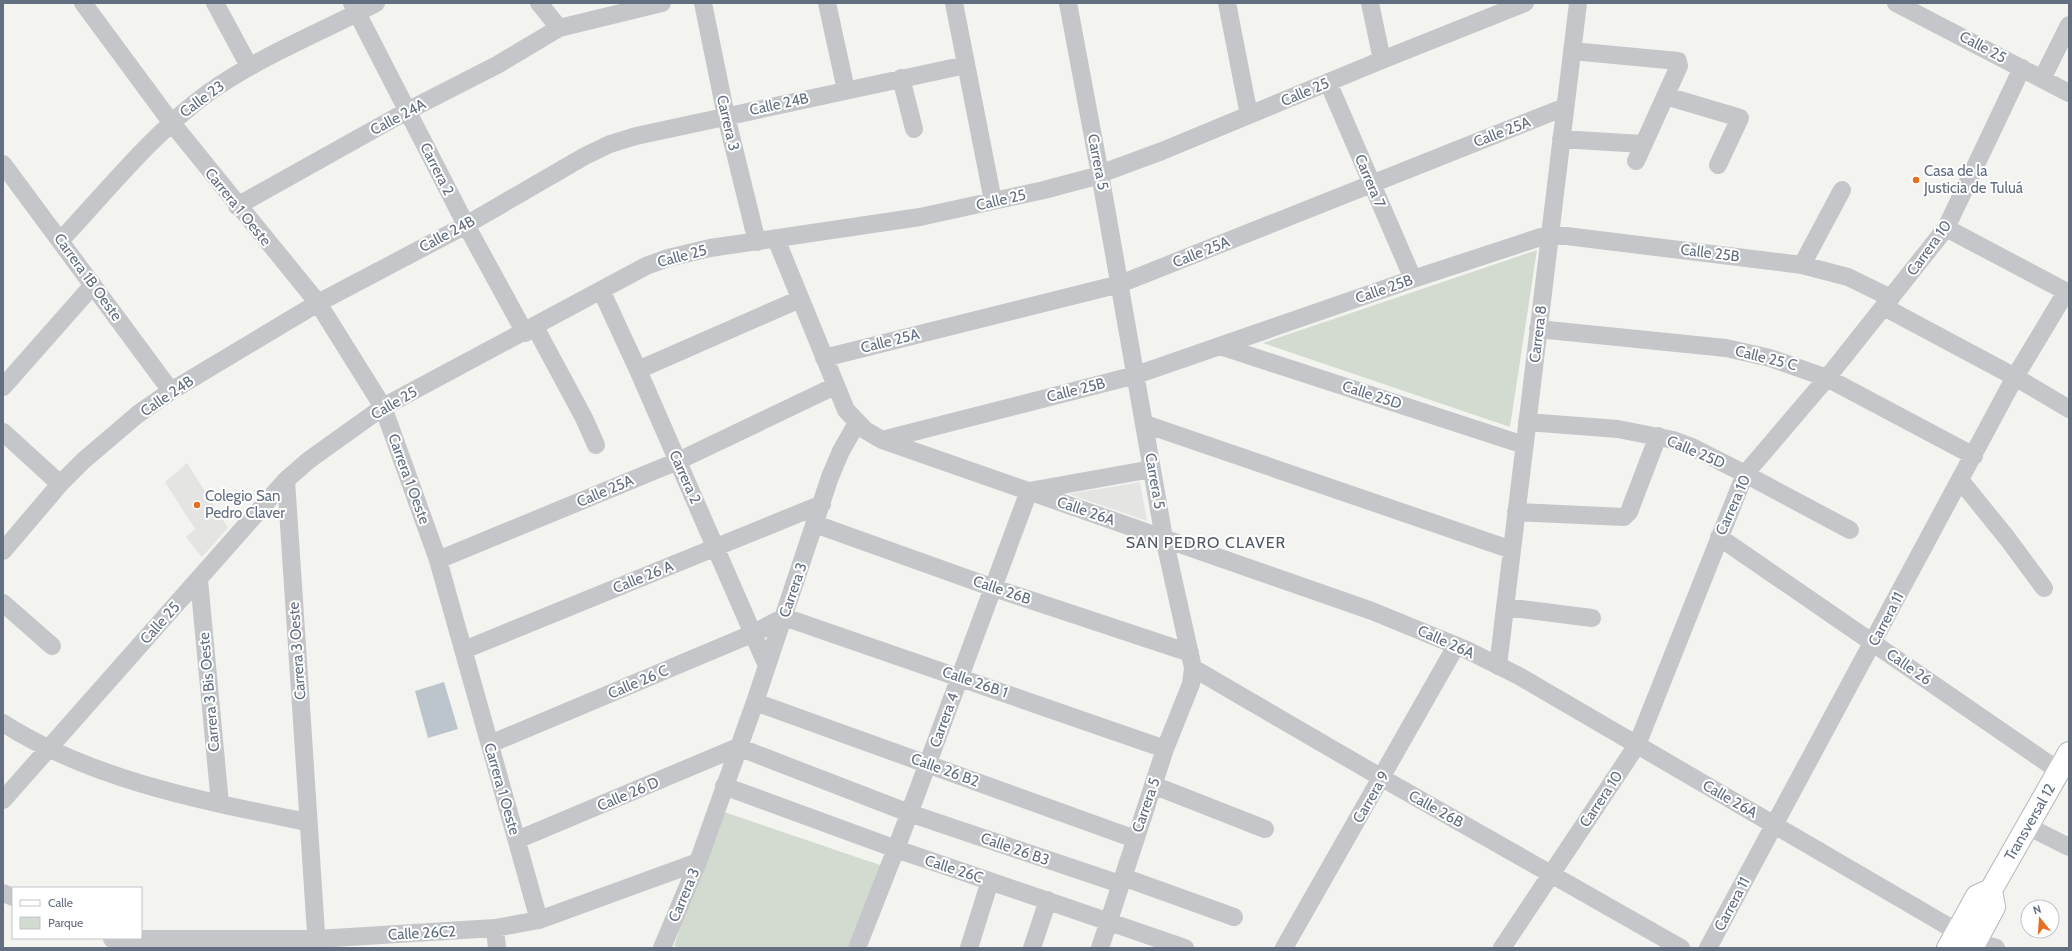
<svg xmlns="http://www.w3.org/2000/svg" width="2072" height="951" viewBox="0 0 2072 951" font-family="Cabin,sans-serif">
  <rect width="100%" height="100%" fill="#f3f4f0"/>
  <path fill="#e4e5e3" d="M187,463L228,528L202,557L186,537L195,529L165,482Z
    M1140,482L1147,521L1069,494Z"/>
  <path fill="#d3dbd1" d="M1537,250L1510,427L1263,343Z
    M721,811L883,866L851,948H681L674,946Z"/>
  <path fill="#bcc5cc" d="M444,682L458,729L428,738L415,691Z"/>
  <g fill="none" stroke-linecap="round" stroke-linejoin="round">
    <defs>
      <path id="major" d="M1948,948L1977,896L1991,890L2069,753
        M1972,948L1994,907L1991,890"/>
    </defs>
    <use href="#major" stroke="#b4b7bc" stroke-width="24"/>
    <path stroke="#c4c6ca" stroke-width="18" d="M83,3L171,122L318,303L383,407L438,560L539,920
      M215,3L249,66
      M352,3L466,225L525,333
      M539,3L559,28
      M703,3L726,116L757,242
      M827,3L846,90
      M954,3L993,201
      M1068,3L1100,174L1164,538L1193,668L1191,684L1165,749L1100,948
      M1227,3L1249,115
      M1370,3L1382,60
      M1896,3L2069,93
      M1572,51L1678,61L1679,66L1636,161
      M901,78L914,129
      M2042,79L2069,25
      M1328,82L1413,279
      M1666,96L1740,118L1718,165
      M1561,139L1642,144
      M3,164L171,391
      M237,206L407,111L497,65L559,28L662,3
      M1946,228L2069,293
      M776,239L846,410L865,430L882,440L1372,611L1467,650L1519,676L1975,942L1996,948
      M61,240C108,190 152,134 208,93C260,56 320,33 376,3
      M1802,265L1842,190
      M601,290L638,370L767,666
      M1884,307L2015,377L2069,409
      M535,327L584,418L596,445
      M1538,329L1726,348L1770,358L1827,378L1974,456
      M1220,346L1524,445
      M824,358L1120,284L1565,107
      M638,370L800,299
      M3,387L93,285
      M1527,422L1618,429L1673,440L1694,448L1745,474L1850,530
      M1145,424L1512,550
      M3,432L60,484
      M882,440L1136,375L1413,279L1550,234L1802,265L1848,277L1891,298
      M286,480L317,948
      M1960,480L2007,538L2044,588
      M1516,512L1624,517L1629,512L1658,436
      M815,524L991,587L1190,653
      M1719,537L2059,771
      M3,551L60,484L83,461L138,414L171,391L318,303L466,225L585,156L610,144L636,136L966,65
      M438,560L678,461L835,386
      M199,580L220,804
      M3,603L52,646
      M1505,607L1592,618
      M464,650L822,504
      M1498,666L1578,3
      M1193,668L1382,778L1681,948
      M755,702L1135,839
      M3,723C94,781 204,801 307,822
      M490,744L754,633L784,617L1165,749
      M1153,785L1265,829
      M724,786L896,849L1185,948
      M3,800L286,480L309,460L383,407L646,266L668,258L710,248L920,217L1044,190L1089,178L1162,151L1382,60L1525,3
      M2027,826L2069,847
      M517,840L738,747L909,813L1120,884
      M1123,877L1234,917
      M3,893L13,897
      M495,928L497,948
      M112,939H317L495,928L539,920L698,862
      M662,948L698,862L755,702L830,477L841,451L857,423
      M857,948L896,849L1029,491L1152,469
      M969,948L990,881
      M1032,948L1048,900
      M1284,948L1456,646
      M1502,948L1637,745L1745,474L1827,378L1946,228L2022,68
      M1708,948L2015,377L2066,292"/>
    <use href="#major" stroke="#fff" stroke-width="22"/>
  </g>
  <g fill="#e56e1f" stroke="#fff" stroke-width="1.5">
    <circle cx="1916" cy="180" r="4"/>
    <circle cx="197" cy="505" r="4"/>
  </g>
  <g text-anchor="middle" stroke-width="4" stroke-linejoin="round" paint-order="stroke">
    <g font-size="15" fill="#636f81" stroke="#fff">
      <text transform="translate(1983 47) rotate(28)" y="5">Calle 25</text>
      <text transform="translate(1305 92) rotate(-23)" y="5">Calle 25</text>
      <text transform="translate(202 99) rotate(-36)" y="5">Calle 23</text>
      <text transform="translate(779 104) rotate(-12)" y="5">Calle 24B</text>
      <text transform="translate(398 117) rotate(-28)" y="5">Calle 24A</text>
      <text transform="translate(728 123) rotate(77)" y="5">Carrera 3</text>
      <text transform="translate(1502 132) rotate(-21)" y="5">Calle 25A</text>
      <text transform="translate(1098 162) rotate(79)" y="5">Carrera 5</text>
      <text transform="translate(437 169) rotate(63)" y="5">Carrera 2</text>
      <text transform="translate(1370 181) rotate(67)" y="5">Carrera 7</text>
      <text transform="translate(1001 200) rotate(-13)" y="5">Calle 25</text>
      <text transform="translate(238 207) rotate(51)" y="5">Carrera 1 Oeste</text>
      <text transform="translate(447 234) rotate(-28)" y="5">Calle 24B</text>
      <text transform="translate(1929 248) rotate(-54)" y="5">Carrera 10</text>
      <text transform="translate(1201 252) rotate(-22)" y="5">Calle 25A</text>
      <text transform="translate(1710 253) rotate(7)" y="5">Calle 25B</text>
      <text transform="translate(682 256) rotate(-15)" y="5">Calle 25</text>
      <text transform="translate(88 277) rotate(54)" y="5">Carrera 1B Oeste</text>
      <text transform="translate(1384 289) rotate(-19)" y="5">Calle 25B</text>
      <text transform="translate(1538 334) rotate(-83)" y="5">Carrera 8</text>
      <text transform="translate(890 341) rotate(-14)" y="5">Calle 25A</text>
      <text transform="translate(1766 358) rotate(14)" y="5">Calle 25 C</text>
      <text transform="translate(1076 390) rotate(-14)" y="5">Calle 25B</text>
      <text transform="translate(1372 395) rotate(18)" y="5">Calle 25D</text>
      <text transform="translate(167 396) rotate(-34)" y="5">Calle 24B</text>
      <text transform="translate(394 403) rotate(-30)" y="5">Calle 25</text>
      <text transform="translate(1696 452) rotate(23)" y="5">Calle 25D</text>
      <text transform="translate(685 477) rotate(66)" y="5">Carrera 2</text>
      <text transform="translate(409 479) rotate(70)" y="5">Carrera 1 Oeste</text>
      <text transform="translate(1155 481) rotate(80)" y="5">Carrera 5</text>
      <text transform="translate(605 491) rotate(-23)" y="5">Calle 25A</text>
      <text transform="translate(1733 505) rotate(-66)" y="5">Carrera 10</text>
      <text transform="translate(1086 511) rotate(19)" y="5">Calle 26A</text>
      <text transform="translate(643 577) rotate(-22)" y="5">Calle 26 A</text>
      <text transform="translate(793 590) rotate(-71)" y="5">Carrera 3</text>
      <text transform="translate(1002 590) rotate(19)" y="5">Calle 26B</text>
      <text transform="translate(1886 619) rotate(-62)" y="5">Carrera 11</text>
      <text transform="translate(160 623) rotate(-48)" y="5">Calle 25</text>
      <text transform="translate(1446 642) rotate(24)" y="5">Calle 26A</text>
      <text transform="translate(297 651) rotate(-94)" y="5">Carrera 3 Oeste</text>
      <text transform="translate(1909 667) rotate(35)" y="5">Calle 26</text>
      <text transform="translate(638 682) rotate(-23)" y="5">Calle 26 C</text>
      <text transform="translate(975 682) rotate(19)" y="5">Calle 26B 1</text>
      <text transform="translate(209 692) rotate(-95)" y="5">Carrera 3 Bis Oeste</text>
      <text transform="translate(944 720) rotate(-70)" y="5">Carrera 4</text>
      <text transform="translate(945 770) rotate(20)" y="5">Calle 26 B2</text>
      <text transform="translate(502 789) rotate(74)" y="5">Carrera 1 Oeste</text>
      <text transform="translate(628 794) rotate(-23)" y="5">Calle 26 D</text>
      <text transform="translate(1371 797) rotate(-60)" y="5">Carrera 9</text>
      <text transform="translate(1601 799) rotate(-56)" y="5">Carrera 10</text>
      <text transform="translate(1730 799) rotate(30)" y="5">Calle 26A</text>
      <text transform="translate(1146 805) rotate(-71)" y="5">Carrera 5</text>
      <text transform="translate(1436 809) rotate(29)" y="5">Calle 26B</text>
      <text transform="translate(2030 822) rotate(-60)" y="5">Transversal 12</text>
      <text transform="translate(1015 849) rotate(19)" y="5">Calle 26 B3</text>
      <text transform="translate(954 869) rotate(18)" y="5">Calle 26C</text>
      <text transform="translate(684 895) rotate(-67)" y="5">Carrera 3</text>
      <text transform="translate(1732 904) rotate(-62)" y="5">Carrera 11</text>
      <text transform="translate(422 933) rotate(-3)" y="5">Calle 26C2</text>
    </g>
    <g font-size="15" fill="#636f81" stroke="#fff" text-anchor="start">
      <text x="1924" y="176">Casa de la<tspan x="1924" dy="17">Justicia de Tuluá</tspan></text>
      <text x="205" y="501">Colegio San<tspan x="205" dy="17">Pedro Claver</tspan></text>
    </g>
    <g font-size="16" letter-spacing="1" fill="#515966" stroke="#fff">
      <text x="1206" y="548">SAN PEDRO CLAVER</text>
    </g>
  </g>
  <rect width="2072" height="951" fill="none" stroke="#636f81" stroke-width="8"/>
  <rect x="12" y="887" width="130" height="52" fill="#ffffff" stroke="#c1c5cd"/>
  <rect x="20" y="900" width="20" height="6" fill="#ffffff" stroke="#c1c5cd"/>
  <text x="48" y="907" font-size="12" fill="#636f81">Calle</text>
  <rect x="20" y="917" width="20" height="12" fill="#d3dbd1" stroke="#c1c5cd"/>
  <text x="48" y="927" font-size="12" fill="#636f81">Parque</text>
  <g transform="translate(2040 919) rotate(343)"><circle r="19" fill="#ffffff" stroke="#c1c5cd"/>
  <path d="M0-3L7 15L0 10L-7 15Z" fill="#e56e1f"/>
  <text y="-6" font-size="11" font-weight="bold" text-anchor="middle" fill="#636f81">N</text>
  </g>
</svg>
